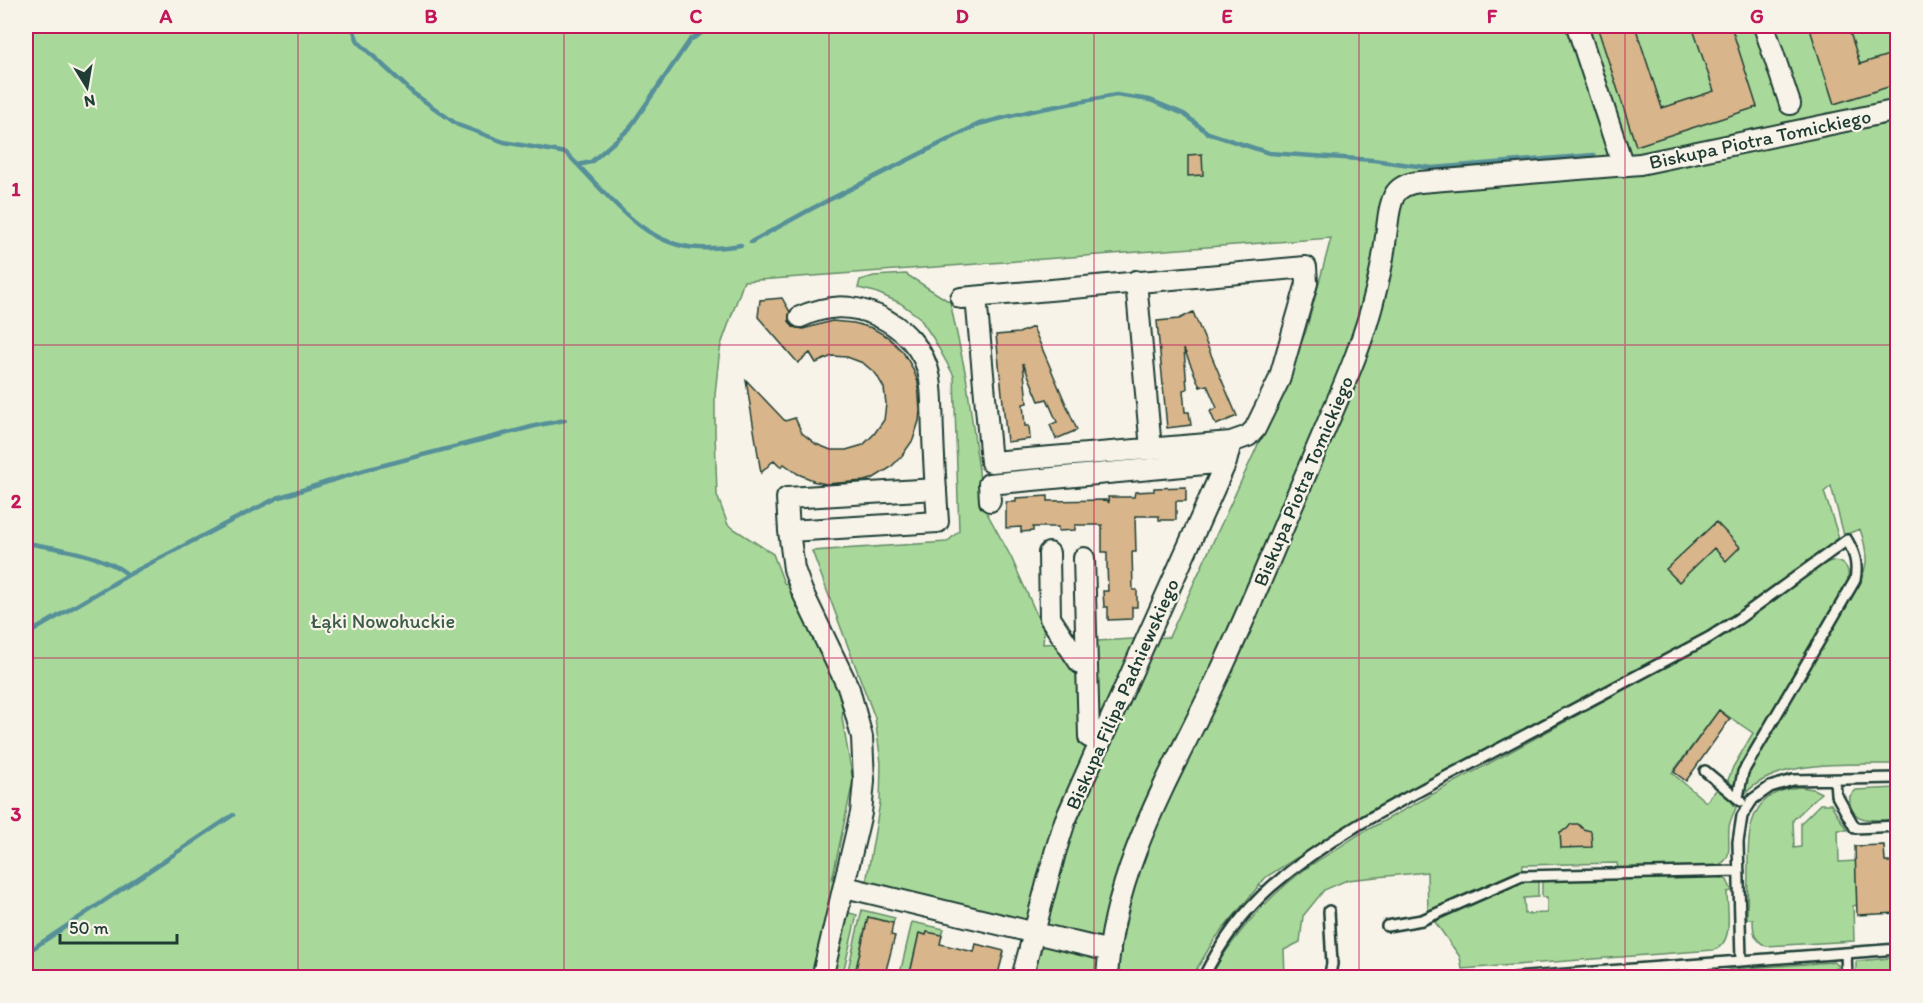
<svg xmlns="http://www.w3.org/2000/svg" width="1923" height="1003" viewBox="0 0 1923 1003" font-family="Itim,sans-serif">
  <rect width="100%" height="100%" fill="#f7f3e8"/>
  <filter id="ink" filterUnits="userSpaceOnUse"><feTurbulence type="fractalNoise" baseFrequency=".0167" numOctaves="2"/><feDisplacementMap in="SourceGraphic" scale="12" xChannelSelector="R" yChannelSelector="G"/><feConvolveMatrix kernelMatrix="1 2 1 2 8 2 1 2 1" color-interpolation-filters="sRGB"/></filter>
  <g filter="url(#ink)">
    <path fill="#a9d99a" stroke="#648b67" stroke-width="1.5" d="M26,26H1897L1898,645L1895,650L1897,652L1898,687H1894L1897,764C1852,765 1777,758 1745,794L1746,778L1749,769L1851,599C1867,570 1871,561 1860,529L1844,535L1831,486L1824,492L1839,538L1735,616L1708,633L1371,811L1266,877L1214,940L1192,977H1034L1046,927L866,883L880,803L881,763L875,718L812,551L947,542L959,531L954,376L933,338L919,317L900,303L875,292L858,288L860,280L874,276L906,274L950,302L966,376L979,471L981,502L1011,557L1044,631L1043,644L1169,637L1256,449L1306,331L1331,238L744,281L721,345L719,357L715,394V433L717,495L728,525L773,554L784,583L795,589C809,620 848,686 842,718L853,781L832,880L838,872L815,977H26Z
      M1831,561C1848,561 1851,571 1846,586L1740,767L1736,782L1732,785L1728,780L1733,767L1753,733L1719,710L1672,773L1706,802L1718,788L1726,793L1736,808C1733,814 1730,821 1729,827C1727,843 1735,861 1715,866L1618,869L1617,863L1523,865L1522,873L1430,912H1428L1427,872L1347,880L1324,890L1303,916L1300,942L1284,950L1285,977L1209,978C1235,934 1270,894 1311,865C1327,855 1343,845 1358,835L1726,634L1819,566Z
      M1800,787L1813,789L1821,793L1793,820L1794,848L1801,847V823L1820,804H1831L1847,830H1838L1839,862L1856,861L1857,905L1853,906L1854,941L1766,946C1754,940 1753,932 1753,919H1747C1747,902 1748,884 1748,867C1748,827 1750,792 1800,787Z
      M1897,788V819C1879,820 1847,826 1850,796L1856,790Z
      M1717,876L1727,880L1732,891L1727,892C1727,910 1735,944 1713,950L1462,969L1460,957L1433,919L1522,880H1538V897L1524,898L1525,914L1547,913V897H1542V880Z
      M862,910L895,918L893,923L868,917L854,977L846,978Z
      M846,912L857,915L842,977L830,978Z
      M912,922L944,929L942,935L927,932L926,935L919,934L909,977L899,978Z
      M1890,958L1897,965V977H1856V962L1857,961Z
      M1833,962L1841,967L1805,977H1717L1725,971L1734,969Z"/>
    <g fill="none" stroke-linecap="round" stroke-linejoin="round">
      <path stroke="#579099" stroke-width="4.5" d="M352,26L358,42L413,93L458,125L504,142L566,153L578,165L591,162L629,129L690,40L700,34
        M578,165C611,199 647,247 699,248C713,249 727,247 741,245
        M751,242L813,208L979,124L1031,111L1116,95L1150,100L1184,114L1208,133L1269,153L1373,160L1432,168L1594,155
        M26,543C55,548 106,555 128,575
        M26,635L128,575L229,522L277,498L365,470L539,425L565,420
        M26,953L233,815"/>
    </g>
    <path fill="#d8b58a" stroke="#1f3d34" stroke-width="1.5" d="M1597,26H1635L1662,108L1714,91L1692,26H1731L1757,107L1636,146Z
      M1809,26H1848L1860,64L1898,52V84L1834,104Z
      M1202,154L1203,175L1188,176V155Z
      M782,298L790,312L789,321L793,327L803,329L832,321L854,323L872,328L888,337L903,352L912,367L918,382L920,411L919,421L913,440L901,457L890,468L872,479L864,481L826,484L812,481L813,480L798,474L784,464L781,467L774,460L761,473L746,380L785,421L795,418L802,433L816,444L831,450H846L863,445L874,434L884,420L886,404L884,388L876,374L863,363L847,357L832,356L816,363L810,353L798,363L758,317L760,300Z
      M1193,312L1237,416L1216,425L1210,411L1217,408L1207,385L1200,387L1184,349L1187,389L1183,390L1185,412H1189L1191,425L1167,428L1157,321L1179,319Z
      M1033,327L1077,430L1056,439L1050,425L1057,422L1047,399L1039,401L1023,363L1027,403L1023,404L1025,426H1029L1030,439L1007,442L996,335L1019,333Z
      M1186,487V501H1176V520H1159V516H1135L1136,552H1132L1133,590H1137V607H1132V619L1108,620V607H1104L1103,591H1108L1107,564V552H1102V525H1075V530L1058,531V527H1033V531L1021,532V527L1006,528V502H1016V498L1048,496V501L1107,500L1109,503L1108,497H1134L1135,492L1154,491V488Z
      M1716,522L1740,547L1726,561L1714,548L1679,582L1666,569Z
      M1719,710L1730,719L1686,781L1674,772Z
      M1571,824H1578L1583,829L1591,831L1592,847L1561,848L1560,832L1567,829Z
      M1884,845L1885,862H1898V913L1857,915L1855,846Z
      M868,917L893,923L891,935L895,936L884,978H854Z
      M927,932L942,935L940,944L974,952L976,944L1004,951L997,978H909L919,933L926,935Z"/>
    <g fill="none" stroke-linecap="round" stroke-linejoin="round">
      <defs>
        <path id="lane" d="M1705,771L1741,801
          M1835,780L1836,794L1855,828L1898,826
          M1329,911L1332,964L1329,978
          M1387,926L1422,920L1522,876L1739,871
          M1846,953L1847,978
          M1741,961L1738,842L1742,816L1753,799L1770,787L1793,780L1898,778
          M1704,964L1705,978
          M1203,978C1220,944 1243,912 1271,887C1336,830 1417,793 1493,752C1565,714 1638,675 1710,637L1738,619L1847,540C1855,554 1858,564 1855,580L1743,772L1738,797
          M1515,978L1898,949"/>
        <path id="street" d="M1577,26L1623,166
          M1764,26L1790,104
          M1136,281L1151,449
          M976,297L991,462L1231,442
          M961,298L1306,267L1307,283L1279,380L1255,429L1248,436L1231,442L1226,462L1065,821L1055,853L1022,978
          M800,317C827,305 849,304 876,315C903,327 925,349 930,379C933,397 932,416 933,434C934,464 936,493 938,522L789,531L794,569L802,591L849,689L862,737L864,781L861,813L822,978
          M990,501L989,484L1226,462
          M789,531L787,498L936,489
          M1049,553L1050,618L1080,663L1087,662
          M1084,558L1089,737L1100,742
          M845,887L1110,951
          M1107,978C1113,864 1176,767 1223,666C1259,588 1291,508 1325,429C1344,385 1364,341 1375,294C1380,275 1384,255 1386,236C1388,223 1388,208 1394,196C1399,186 1409,183 1420,182L1640,164L1898,110"/>
      </defs>
      <use href="#lane" stroke="#1f3d34" stroke-width="14"/>
      <use href="#street" stroke="#1f3d34" stroke-width="24"/>
      <use href="#lane" stroke="#f7f3e8" stroke-width="9"/>
      <use href="#street" stroke="#f7f3e8" stroke-width="20"/>
    </g>
  </g>
  <path fill="none" stroke="#c2185b" stroke-width="1.5" stroke-opacity="0.55" d="M298,26V978M564,26V978M829,26V978M1094,26V978M1359,26V978M1625,26V978M26,345H1898M26,658H1898"/>
  <g text-anchor="middle" stroke-width="4.5" stroke-linejoin="round" paint-order="stroke">
    <g font-size="20" fill="#1f3d34" stroke="#f7f3e8">
      <text transform="translate(1760 139) rotate(-12)" y="7">Biskupa Piotra Tomickiego</text>
      <text transform="translate(1303 481) rotate(-67)" y="7">Biskupa Piotra Tomickiego</text>
      <text transform="translate(1122 694) rotate(-66)" y="7">Biskupa Filipa Padniewskiego</text>
    </g>
    <g font-size="20" fill="#3b5c48" stroke="#f7f3e8">
      <text x="383" y="628">Łąki Nowohuckie</text>
    </g>
  </g>
  <rect width="1923" height="1003" fill="none" stroke="#f7f3e8" stroke-width="66"/>
  <g transform="translate(87 87) rotate(169)" stroke="#f7f3e8" stroke-width="4.5" paint-order="stroke">
  <path d="M0-4.5L10 22L0 15L-10 22Z" fill="#1f3d34"/>
  <text y="-9" font-size="16" font-weight="bold" text-anchor="middle" fill="#1f3d34">N</text>
  </g>
  <path d="M60 934v9h117v-9" fill="none" stroke="#1f3d34" stroke-width="3"/>
  <text x="69" y="934" font-size="18" fill="#1f3d34" stroke="#f7f3e8" stroke-width="4.5" paint-order="stroke">50 m</text>
  <rect x="33" y="33" width="1857" height="937" fill="none" stroke="#c2185b" stroke-width="2"/>
  <g font-size="20" text-anchor="middle" font-weight="bold" fill="#c2185b">
    <text x="166" y="23">A</text>
    <text x="431" y="23">B</text>
    <text x="696" y="23">C</text>
    <text x="962" y="23">D</text>
    <text x="1227" y="23">E</text>
    <text x="1492" y="23">F</text>
    <text x="1757" y="23">G</text>
    <text x="16" y="196">1</text>
    <text x="16" y="508">2</text>
    <text x="16" y="821">3</text>
  </g>
</svg>
